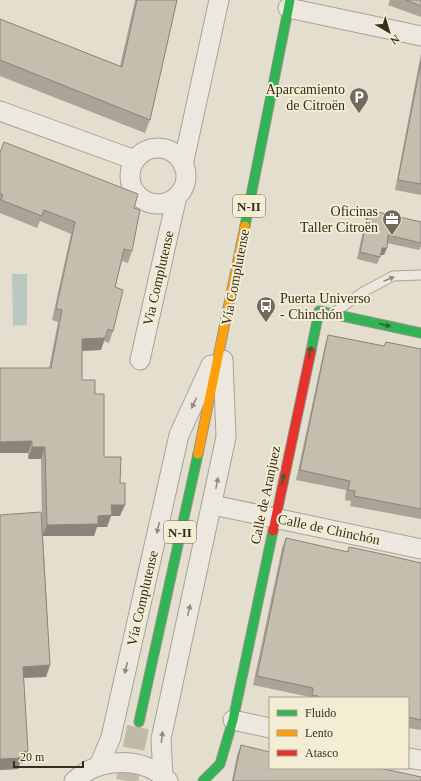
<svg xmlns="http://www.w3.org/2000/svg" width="421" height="781" viewBox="0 0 421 781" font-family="'Times New Roman',serif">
  <rect width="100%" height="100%" fill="#e3dece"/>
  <path fill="#b9c8c0" d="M12,274H27V325L13,326Z"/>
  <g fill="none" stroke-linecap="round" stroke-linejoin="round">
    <path stroke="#c1baab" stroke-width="22" stroke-dasharray="22 11" stroke-linecap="butt" d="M127,781L139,722"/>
    <defs>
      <path id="lane" d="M335,312L363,292L393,276L421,275"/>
      <path id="street" d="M288,8L421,36
        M0,111L135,160
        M130 176a28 28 0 1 1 56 0a28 28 0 1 1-56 0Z
        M183,165L219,0
        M140,360L177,196
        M213,505L421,549
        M233,720L270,728
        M408,758L421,760
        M99,766L111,737L179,435L211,365
        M163,776L161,739L226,437L223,360
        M74,781C99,757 144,756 168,781"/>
      <path id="fast" d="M245,226L290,0
        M311,351L319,311L421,333
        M139,722L198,454
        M203,781L220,764L233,720L273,531"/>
      <path id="slow" d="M198,454L245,226"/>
      <path id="jam" d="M273,531L311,351"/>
    </defs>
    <use href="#lane" stroke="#a8a397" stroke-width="11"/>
    <use href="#street" stroke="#a8a397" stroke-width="21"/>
    <use href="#fast" stroke="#989386" stroke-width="11"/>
    <use href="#slow" stroke="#989386" stroke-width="11"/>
    <use href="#jam" stroke="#989386" stroke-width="11"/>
    <use href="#lane" stroke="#ece8df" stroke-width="9"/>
    <use href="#street" stroke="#ece8df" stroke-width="19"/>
    <use href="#fast" stroke="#30b455" stroke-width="9"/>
    <use href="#slow" stroke="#ff9f0a" stroke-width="9"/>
    <use href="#jam" stroke="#e5322d" stroke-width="9"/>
  </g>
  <path fill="#aba396" d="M135,0H177L150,120L145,133L0,76V19L120,66Z
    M390,0H421V17L388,5Z
    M421,53V195L395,190Z
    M0,152L134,208L132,251L128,263L122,261L115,287L113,331L109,343L104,341L101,350L82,351V380L95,394L104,457L120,516H111L107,527H97L94,536H43L50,665L46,677L23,678V763H20L18,769L0,770L42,526L41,459H28V453H0V368H49L58,322L52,320L71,234L40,221L37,228L0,213Z
    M369,210L421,222V246L419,250L387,243L384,255H381L377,264L357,259L366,217Z
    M328,335L384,346L386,342L421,349V519L350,506L351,501L345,500L346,490L296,480L325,345Z
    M286,538L348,552L349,547L421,563V730L408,728V698H310V697L253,685L282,548Z
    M241,745L270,768L421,781H232L237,755Z"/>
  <path fill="#8b847a" d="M382,248H387L384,255H380Z
    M105,338L101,350L77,351L82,339Z
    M32,441L28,453H0V442Z
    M32,447H45L41,459H28Z
    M111,505H125L120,516H111L107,527H97L94,536H42L47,525L98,516Z
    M50,665L46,677L19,678L23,667Z
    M28,751L23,763H20L18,769L0,770V759L21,752Z"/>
  <path fill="#c7bdaf" stroke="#8b847a" d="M137,0H177L150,120L0,60V19L122,67Z
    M406,0H421V6Z
    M421,62V184L398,180Z
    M4,142L138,194L134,208L140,210L132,251L124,249L115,287L123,290L113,331L108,329L105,338L82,339V380H95V394H104V457H121L120,483H125V505H111L112,515L98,516V524L47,525L45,447H32V441L0,442V368H51L62,310L56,309L75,222L44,210L42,216L1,200L3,195L0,193V152Z
    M369,210L421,222V243L388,235L387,248H382L380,257L360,252Z
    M328,335L384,346L386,342L421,349V509L354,496L355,491L348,490L350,481L300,470Z
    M41,512L50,665L23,667L28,751L21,752L22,758L0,759V515Z
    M286,538L348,552L349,547L373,552L421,563V720L408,717V698H318V696L312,695L313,688L257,676Z
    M241,745L270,752V768H380L421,777V781H233Z"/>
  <defs><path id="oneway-solid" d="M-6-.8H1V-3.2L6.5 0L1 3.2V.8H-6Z"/></defs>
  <g fill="#928a7f">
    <use href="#oneway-solid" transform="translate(389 279) rotate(-23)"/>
    <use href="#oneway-solid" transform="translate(194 403) rotate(115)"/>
    <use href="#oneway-solid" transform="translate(217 483) rotate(-79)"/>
    <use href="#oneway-solid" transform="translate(158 528) rotate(103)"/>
    <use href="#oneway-solid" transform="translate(189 610) rotate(-77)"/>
    <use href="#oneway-solid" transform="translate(126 668) rotate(103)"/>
    <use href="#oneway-solid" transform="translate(162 737) rotate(-83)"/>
  </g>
  <g fill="#346235">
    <use href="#oneway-solid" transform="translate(385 325) rotate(13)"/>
    <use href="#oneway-solid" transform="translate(310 352) rotate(-78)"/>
    <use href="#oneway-solid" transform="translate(283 479) rotate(-78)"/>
  </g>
  <defs>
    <symbol id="parking-pin" viewBox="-11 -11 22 30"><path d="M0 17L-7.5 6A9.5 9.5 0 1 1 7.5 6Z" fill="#736a5c" stroke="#f4edd4"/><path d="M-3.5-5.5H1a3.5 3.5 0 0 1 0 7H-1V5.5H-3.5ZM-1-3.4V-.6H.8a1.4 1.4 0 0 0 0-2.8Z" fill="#fff"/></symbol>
    <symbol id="office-pin" viewBox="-11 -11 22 30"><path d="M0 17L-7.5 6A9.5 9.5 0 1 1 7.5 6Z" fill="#736a5c" stroke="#f4edd4"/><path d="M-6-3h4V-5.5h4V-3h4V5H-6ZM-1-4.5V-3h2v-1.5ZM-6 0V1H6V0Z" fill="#fff"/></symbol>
    <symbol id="bus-pin" viewBox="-11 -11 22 30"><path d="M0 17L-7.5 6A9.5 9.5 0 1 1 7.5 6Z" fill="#736a5c" stroke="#f4edd4"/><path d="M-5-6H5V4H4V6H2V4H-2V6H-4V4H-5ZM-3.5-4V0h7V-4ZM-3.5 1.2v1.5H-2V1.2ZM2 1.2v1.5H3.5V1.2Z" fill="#fff"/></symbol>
  </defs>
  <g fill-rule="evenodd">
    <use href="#parking-pin" x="348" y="86" width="22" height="30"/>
    <use href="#office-pin" x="381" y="208" width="22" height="30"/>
    <use href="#bus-pin" x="255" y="295" width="22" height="30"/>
  </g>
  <g text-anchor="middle" stroke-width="4" stroke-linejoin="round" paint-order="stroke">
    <g fill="#f4edd4" stroke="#706655" stroke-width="1">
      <rect x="233" y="195" width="32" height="22" rx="3"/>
      <rect x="164" y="521" width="32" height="22" rx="3"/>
    </g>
    <g font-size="13" font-weight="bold" fill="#372c1f">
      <text x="249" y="211">N-II</text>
      <text x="180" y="537">N-II</text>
    </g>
    <g font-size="14" fill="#372c1f" stroke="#f4edd4" text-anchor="end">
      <text x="345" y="94">Aparcamiento<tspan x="345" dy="16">de Citroën</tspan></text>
      <text x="378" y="216">Oficinas<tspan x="378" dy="16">Taller Citroën</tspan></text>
      <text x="280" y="303" text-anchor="start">Puerta Universo<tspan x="280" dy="16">- Chinchón</tspan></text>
    </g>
    <g font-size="14" fill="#372c1f" stroke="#f4edd4">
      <text transform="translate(235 277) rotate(-79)" y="5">Vía Complutense</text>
      <text transform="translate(158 278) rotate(-77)" y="5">Via Complutense</text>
      <text transform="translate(265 495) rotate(-78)" y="5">Calle de Aranjuez</text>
      <text transform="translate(329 529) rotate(12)" y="5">Calle de Chinchón</text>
      <text transform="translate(142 598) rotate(-77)" y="5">Vía Complutense</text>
    </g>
  </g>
  <rect x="269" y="697" width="140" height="72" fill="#f4edd4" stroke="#a8a08c"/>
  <rect x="277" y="710" width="20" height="6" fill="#30b455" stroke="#a8a08c"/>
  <text x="305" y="717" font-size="12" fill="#372c1f">Fluido</text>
  <rect x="277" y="730" width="20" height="6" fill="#ff9f0a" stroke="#a8a08c"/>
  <text x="305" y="737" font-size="12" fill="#372c1f">Lento</text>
  <rect x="277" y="750" width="20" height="6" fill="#e5322d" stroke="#a8a08c"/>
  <text x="305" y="757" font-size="12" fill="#372c1f">Atasco</text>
  <g transform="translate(389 32) rotate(142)" stroke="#f4edd4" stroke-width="3" paint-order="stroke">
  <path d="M0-3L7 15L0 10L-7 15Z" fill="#372c1f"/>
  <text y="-6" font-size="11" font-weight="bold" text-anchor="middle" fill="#372c1f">N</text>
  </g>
  <path d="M14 761v6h69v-6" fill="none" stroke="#372c1f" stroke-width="2"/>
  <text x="20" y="761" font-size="12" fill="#372c1f" stroke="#f4edd4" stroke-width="3" paint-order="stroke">20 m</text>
</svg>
